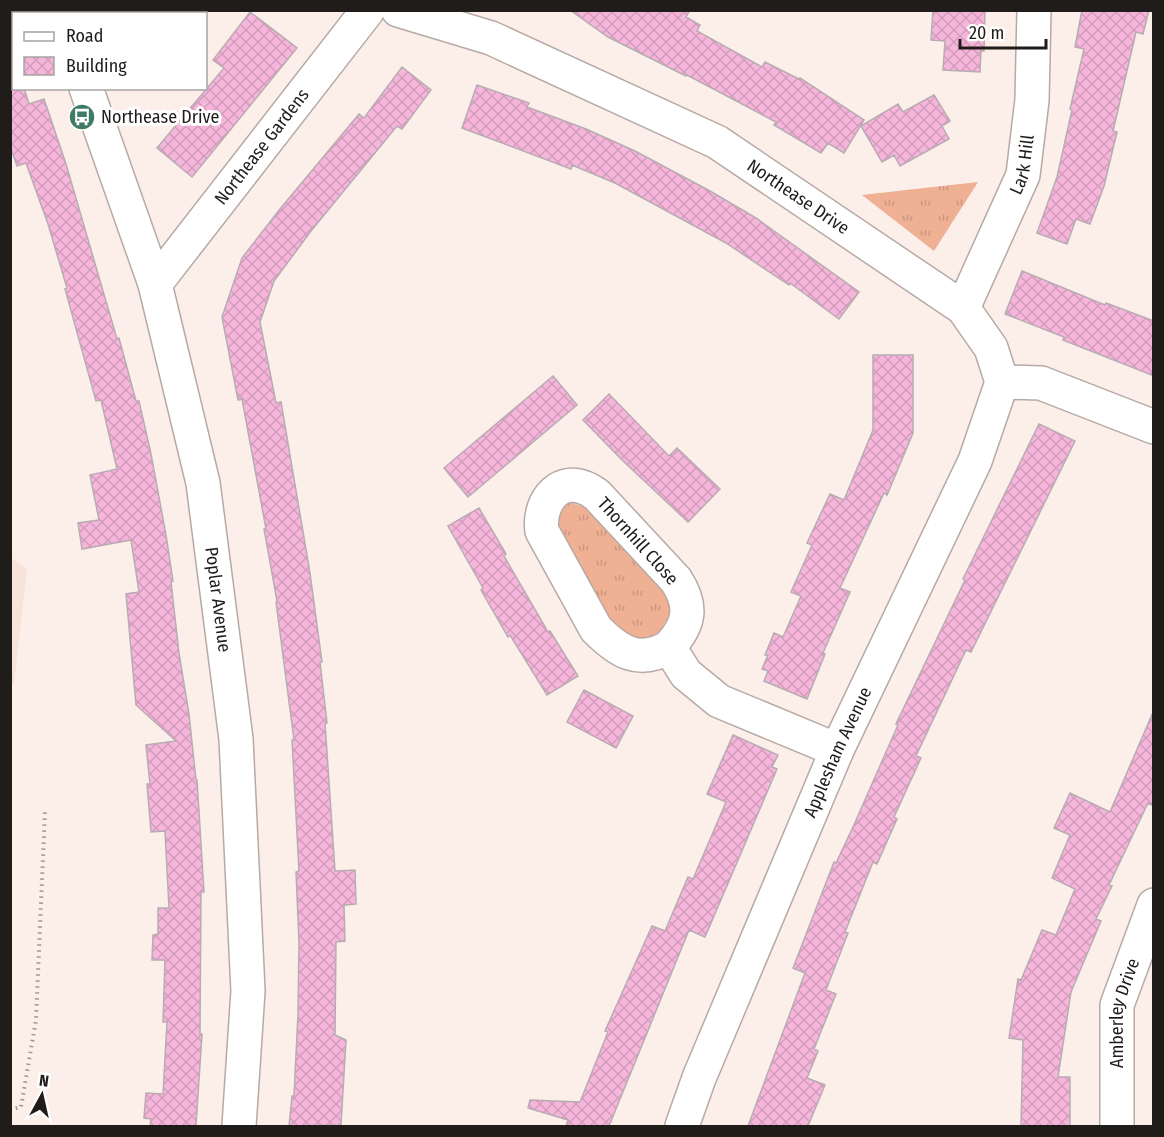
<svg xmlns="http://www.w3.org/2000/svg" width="1164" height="1137" viewBox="0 0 1164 1137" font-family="'Fira Sans Condensed',sans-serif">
  <defs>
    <pattern id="grass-tufts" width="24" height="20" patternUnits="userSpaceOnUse" patternTransform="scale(1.5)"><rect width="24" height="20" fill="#efb094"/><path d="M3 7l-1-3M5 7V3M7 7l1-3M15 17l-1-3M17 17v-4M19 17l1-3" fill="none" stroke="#cd977f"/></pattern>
    <pattern id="building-cross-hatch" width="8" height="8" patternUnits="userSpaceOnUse" patternTransform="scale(1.5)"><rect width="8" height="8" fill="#f6b6db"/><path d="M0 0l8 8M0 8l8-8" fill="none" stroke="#d39cbb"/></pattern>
  </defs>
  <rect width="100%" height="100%" fill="#fceee9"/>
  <path fill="#f8e3d9" d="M11,558L27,569L14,683L11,688Z"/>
  <path fill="url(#grass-tufts)" d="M978,182L934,251L862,195Z
    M571,503L585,507L664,585L671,605L670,615L659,632L651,637L639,640L614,630L554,523L563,506Z"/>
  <path fill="url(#building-cross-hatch)" stroke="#b8acb3" stroke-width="1.5" d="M570,10H690L686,17L700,25L697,31L762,67L765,62L799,79L800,78L864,120L844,153L828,143L821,153L774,125L776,122L687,75L686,76L608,37Z
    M933,10H985L984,51H981L980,72L943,70L945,41L931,40Z
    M1082,10H1149L1143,34L1136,32L1113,131L1117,132L1104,186L1090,224L1076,219L1067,244L1037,233L1057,177L1072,110L1070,109L1084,49L1075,47Z
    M250,12L297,48L192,177L157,148L224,68L213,60Z
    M10,64H14V88H24L29,104L44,99L66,164L117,339L119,338L136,401H139L151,454L166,535L173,581L171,582L179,653L189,714L196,780H197L204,892H201L200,1034H202L196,1126H150L151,1119L144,1118L146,1093L163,1094L167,1022H163L165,960H152L153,935L158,934V908H169L165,831L151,832L147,784H150L146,745L176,741L136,705L126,594L139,592L131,540L82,549L78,523L99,520L90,475L117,469L101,400L96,401L65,289L67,288L48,224L26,163L17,166L10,146Z
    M402,67L431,90L402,129L397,126L311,231L274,281L260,322L276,403L281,402L310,573L322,662H320L327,723H325L335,871L355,870L356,904L344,905L345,941L336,942L335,1035L346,1040L341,1125L289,1126L292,1096H294L298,1014L299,942L296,872L299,871L292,740H294L276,602L277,601L264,529H266L242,399L238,400L222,317L242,258L280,209L359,114L364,118Z
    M477,85L529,103L527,107L586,129L635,151L710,191L756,218L859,292L839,319L790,283L789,285L726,243L615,183L572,165L571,169L462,128Z
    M934,95L950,121L942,126L949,139L900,166L894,155L882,162L861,126L898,104L903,112Z
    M1022,271L1105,305L1106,303L1154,321V376L1063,340L1064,337L1005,314Z
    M873,355H913V433L887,495L884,493L840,588L850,592L823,653L825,654L807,699L764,681L768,671L762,669L768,655H765L774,633L783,637L801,596L791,592L812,545L807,543L830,494L844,500L873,430Z
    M553,376L577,405L468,497L444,468Z
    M609,394L669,456L677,448L720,489L688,522L622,460L583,420Z
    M1039,424L1075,441L971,652L966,650L916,756L921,758L894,817L897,819L877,864L873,862L845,932L848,933L826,990L836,994L814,1049L818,1051L807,1078L825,1085L808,1126H748L805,973L793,968L834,862L836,863L853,827L898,725L896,724L965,580L963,579Z
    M479,508L506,554L504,556L548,632L550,631L578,676L547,695L510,635L508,637L481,590L483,588L448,526Z
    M584,690L633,716L616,748L567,722Z
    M1154,710V806L1148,803L1109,885L1112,886L1096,919L1101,921L1071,992L1058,1077H1070V1126H1021L1023,1040L1009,1038L1018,979L1021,980L1042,930L1056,935L1075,889L1052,878L1070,835L1054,828L1070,793L1110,812Z
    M733,735L778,755L772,767L777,769L705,937L689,930L609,1126H566L568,1120L528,1108L530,1100L580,1102L608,1032L605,1031L652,926L665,931L688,877L693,879L726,802L707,794Z"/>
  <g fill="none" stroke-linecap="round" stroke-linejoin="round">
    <defs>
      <g id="minor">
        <path d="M61,10L62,14"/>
        <path id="s1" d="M398,10L491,38L717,142L963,308L991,348L1002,382"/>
        <path id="s2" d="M86,88L155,284L203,483L236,739L248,991L239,1126"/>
        <path id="s3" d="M155,284L368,10"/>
        <path id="s4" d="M963,308L1023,175L1032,100L1034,10"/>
        <path d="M1002,382L1041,383L1154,427"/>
        <path d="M669,647C690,624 693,606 676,580L597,495C594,493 589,489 585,488C556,476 538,506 542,531L596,629C618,651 638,665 669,647L686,674L719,701L837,750"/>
        <path id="s5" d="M682,1126L699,1078L837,750L975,461L1002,382"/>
        <path id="s6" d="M1117,1126V1005L1154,905"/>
      </g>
    </defs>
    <use href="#minor" stroke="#b7aaa5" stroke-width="36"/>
    <path stroke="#a09692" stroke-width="4" stroke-dasharray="1.5 4.5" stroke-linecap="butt" d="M10,1110L21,1107L36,1020L45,811"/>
    <use href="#minor" stroke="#fff" stroke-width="33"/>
  </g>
  <defs>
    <symbol id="bus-disc" viewBox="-11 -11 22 22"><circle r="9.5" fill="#3e7b66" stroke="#fff"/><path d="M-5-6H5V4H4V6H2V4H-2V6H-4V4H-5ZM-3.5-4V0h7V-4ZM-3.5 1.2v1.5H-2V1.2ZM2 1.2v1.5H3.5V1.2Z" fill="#fff"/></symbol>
  </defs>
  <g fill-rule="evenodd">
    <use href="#bus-disc" x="67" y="102" width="30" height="30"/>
  </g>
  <g text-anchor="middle" stroke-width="6" stroke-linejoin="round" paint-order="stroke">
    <g font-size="18" fill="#201c1a" stroke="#fff" text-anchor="start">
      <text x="101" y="123">Northease Drive</text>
    </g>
    <g font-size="18" fill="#201c1a" stroke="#fff">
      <text dy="6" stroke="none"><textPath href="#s3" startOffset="174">Northease Gardens</textPath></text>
      <text dy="6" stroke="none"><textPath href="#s4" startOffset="156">Lark Hill</textPath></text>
      <text dy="6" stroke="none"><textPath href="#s1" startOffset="444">Northease Drive</textPath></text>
      <text transform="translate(638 541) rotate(48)" y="6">Thornhill Close</text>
      <text dy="6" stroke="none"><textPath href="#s2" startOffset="530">Poplar Avenue</textPath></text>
      <text dy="6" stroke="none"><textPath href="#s5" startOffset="405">Applesham Avenue</textPath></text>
      <text dy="6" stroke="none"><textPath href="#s6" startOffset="114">Amberley Drive</textPath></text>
    </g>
  </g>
  <rect width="1164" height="1137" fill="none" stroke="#201c1a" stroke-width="24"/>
  <rect x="12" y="12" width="195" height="78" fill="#ffffff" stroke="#a6a4a3" stroke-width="1.5"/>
  <rect x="24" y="32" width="30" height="9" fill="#ffffff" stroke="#a6a4a3" stroke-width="1.5"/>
  <text x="66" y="42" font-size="18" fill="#201c1a">Road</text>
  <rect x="24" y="57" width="30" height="18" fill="url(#building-cross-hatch)" stroke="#a6a4a3" stroke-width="1.5"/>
  <text x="66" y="72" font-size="18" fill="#201c1a">Building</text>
  <g transform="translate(42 1095) rotate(8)" stroke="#ffffff" stroke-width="4.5" paint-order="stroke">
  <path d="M0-4.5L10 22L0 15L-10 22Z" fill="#201c1a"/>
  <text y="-9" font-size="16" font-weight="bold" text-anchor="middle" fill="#201c1a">N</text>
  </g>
  <path d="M960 39v9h86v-9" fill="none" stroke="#201c1a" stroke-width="3"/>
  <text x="969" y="39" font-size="18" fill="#201c1a" stroke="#ffffff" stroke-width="4.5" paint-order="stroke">20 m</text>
</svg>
